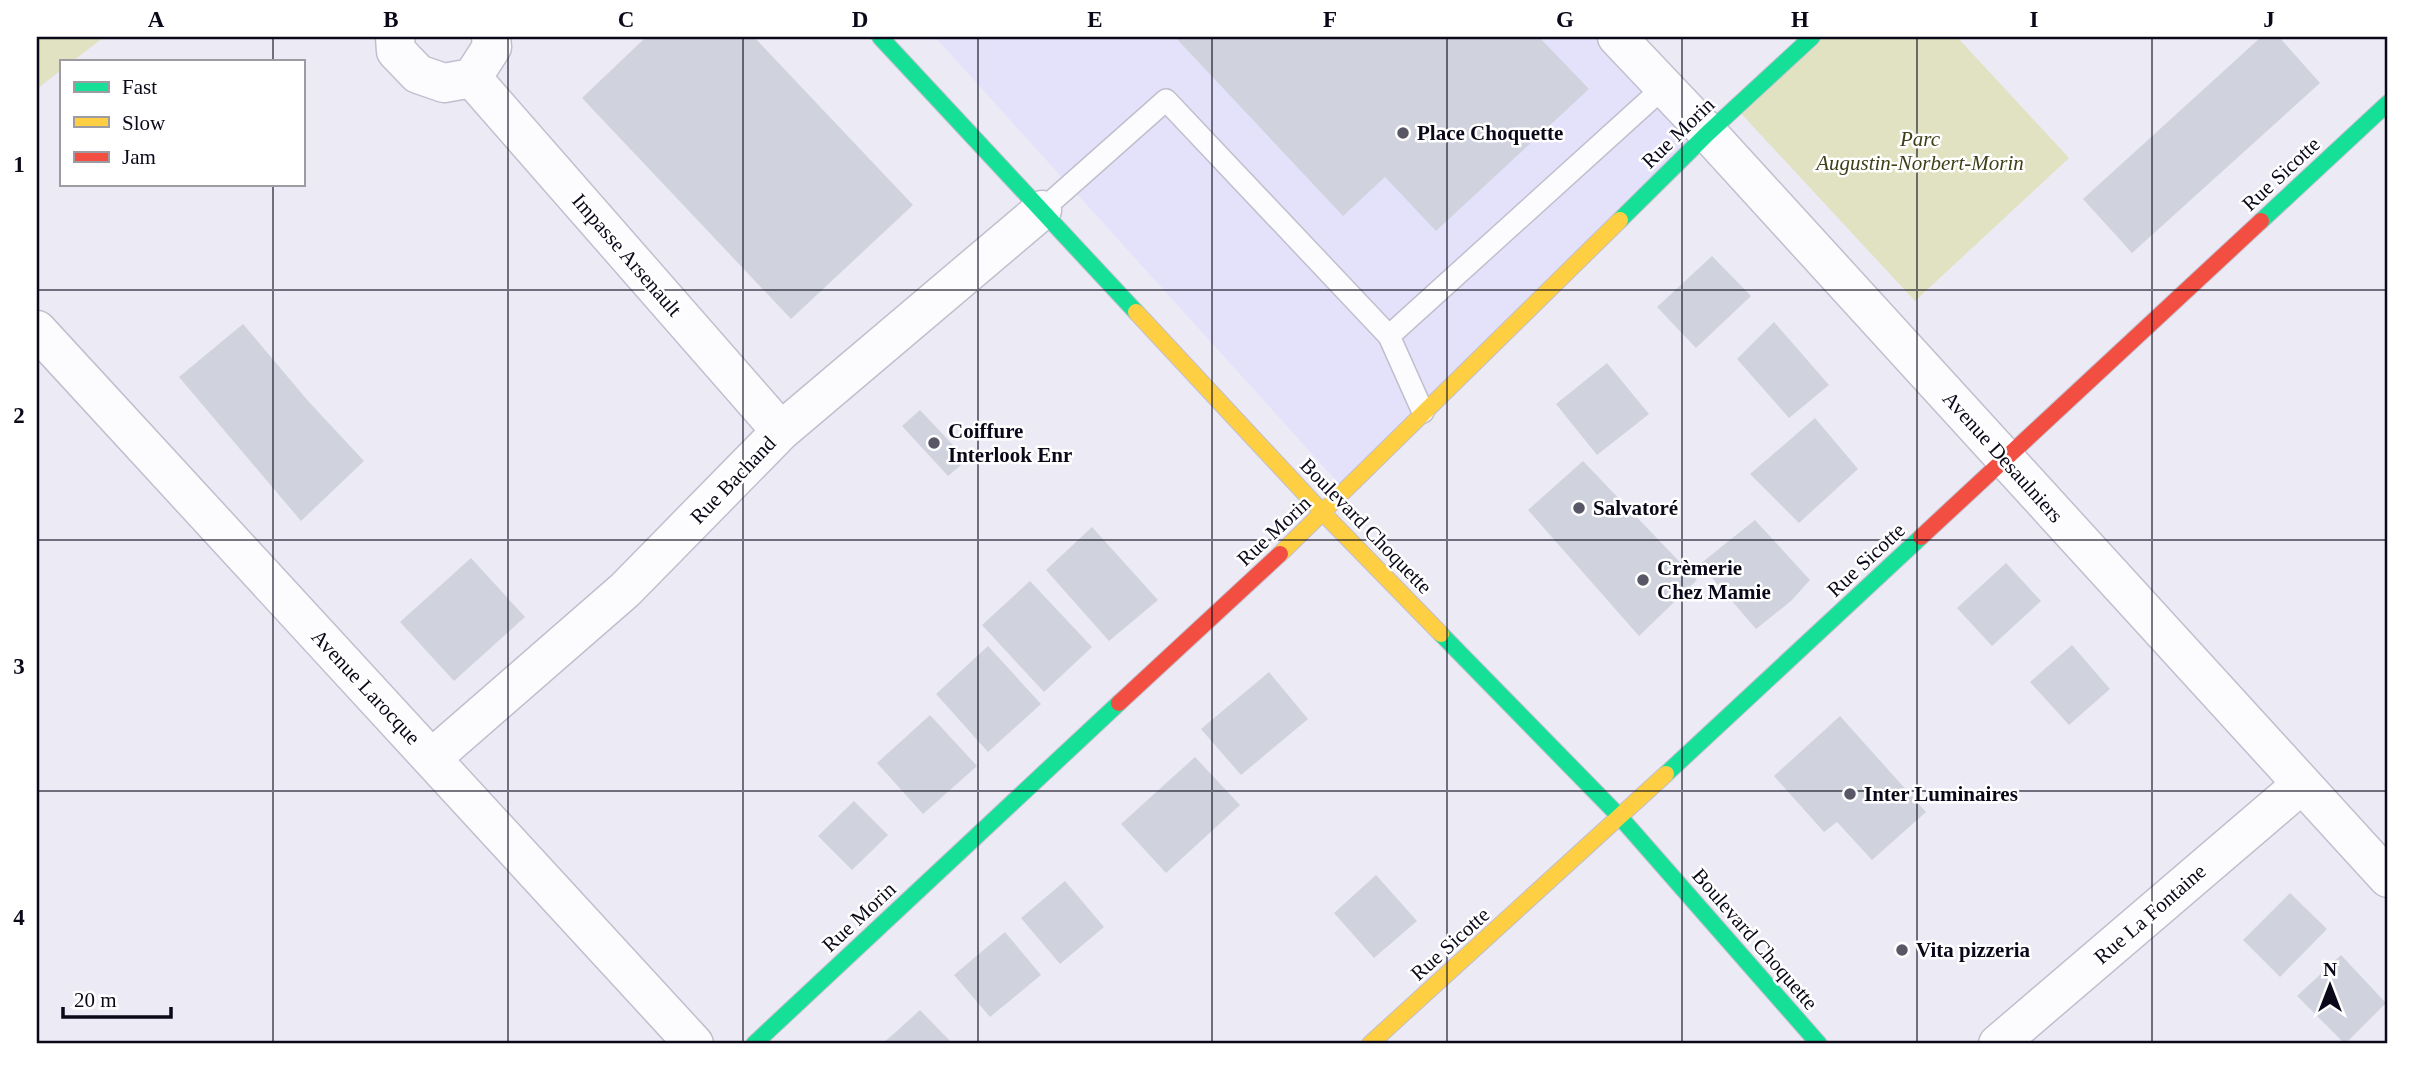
<svg xmlns="http://www.w3.org/2000/svg" width="2425" height="1081" viewBox="0 0 2425 1081" font-family="Georgia,serif">
  <rect width="100%" height="100%" fill="#ebeaf5"/>
  <path fill="#e4e2fa" d="M935,37H1614L1708,133L1342,487Z"/>
  <path fill="#e1e2c2" d="M37,37H104L73,61H61V70L37,89Z
    M1812,37H1957L2069,158L1915,301L1735,107Z"/>
  <path fill="#d0d3de" d="M646,37H754L913,205L791,319L582,98Z
    M1175,37H1539L1589,89L1436,231L1385,177L1343,216Z
    M2261,37H2279L2320,83L2132,253L2083,199Z
    M1712,256L1751,296L1696,348L1657,307Z
    M1774,322L1829,385L1789,418L1737,359Z
    M243,324L309,402L364,461L301,521L179,377Z
    M1607,363L1649,414L1597,455L1556,404Z
    M920,410L967,460L948,476L902,426Z
    M1815,418L1858,469L1799,523L1750,474Z
    M1583,461L1697,580L1639,636L1528,510Z
    M1755,520L1810,580L1791,601L1756,629L1700,564Z
    M1092,527L1158,600L1109,641L1046,570Z
    M471,558L525,617L454,681L400,622Z
    M2006,563L2041,601L1992,646L1957,608Z
    M1030,581L1092,647L1044,692L982,625Z
    M2072,645L2110,689L2069,725L2030,682Z
    M988,646L1041,704L988,752L936,694Z
    M1269,672L1308,719L1241,775L1201,729Z
    M930,715L977,766L923,814L877,763Z
    M1840,716L1926,812L1872,860L1837,822L1824,832L1774,776Z
    M1195,757L1240,805L1166,873L1121,824Z
    M854,801L888,835L852,870L818,836Z
    M1376,875L1417,921L1374,958L1334,913Z
    M1065,881L1104,927L1060,964L1021,918Z
    M2290,893L2327,929L2280,977L2243,940Z
    M1005,932L1041,975L990,1017L954,975Z
    M2341,955L2386,1003L2345,1044L2297,996Z
    M920,1010L953,1044H882L897,1031Z"/>
  <g fill="none" stroke-linecap="round" stroke-linejoin="round">
    <defs>
      <path id="lane" d="M1042,210L1166,100L1389,336L1665,86
        M1389,336L1423,412"/>
      <path id="street" d="M395,37L396,51L418,74L444,83L472,78L492,47L491,37
        M1617,37L1708,133L2388,878
        M472,78L781,431
        M37,330L694,1044
        M432,758L625,590L781,431L1042,210
        M1998,1044L2302,784"/>
      <path id="fast" d="M880,37L1136,312
        M1620,220L1708,133L1812,37
        M2261,221L2388,103
        M1441,634L1620,817L1819,1044
        M1666,774L1921,537
        M754,1044L1119,703"/>
      <path id="slow" d="M1136,312L1323,513L1441,634
        M1280,554L1620,220
        M1370,1044L1666,774"/>
      <path id="jam" d="M1921,537L2261,221
        M1119,703L1280,554"/>
    </defs>
    <use href="#lane" stroke="#c1bfcd" stroke-width="24"/>
    <use href="#street" stroke="#c1bfcd" stroke-width="41"/>
    <use href="#fast" stroke="#c1bfcd" stroke-width="18"/>
    <use href="#slow" stroke="#c1bfcd" stroke-width="18"/>
    <use href="#jam" stroke="#c1bfcd" stroke-width="18"/>
    <use href="#lane" stroke="#fcfcfe" stroke-width="21"/>
    <use href="#street" stroke="#fcfcfe" stroke-width="38"/>
    <use href="#fast" stroke="#16e098" stroke-width="16"/>
    <use href="#slow" stroke="#ffcf43" stroke-width="16"/>
    <use href="#jam" stroke="#f24e42" stroke-width="16"/>
  </g>
  <path fill="none" stroke="#0b0819" stroke-width="2" stroke-opacity="0.55" d="M273,37V61M508,37V1044M743,37V1044M978,37V1044M1212,37V1044M1447,37V1044M1682,37V1044M1917,37V1044M2152,37V1044M273,184V1044M37,290H2388M37,540H2388M37,791H2388"/>
  <g fill="#595766" stroke="#fff" stroke-width="2.5">
    <circle cx="1403" cy="133" r="7"/>
    <circle cx="934" cy="443" r="7"/>
    <circle cx="1579" cy="508" r="7"/>
    <circle cx="1643" cy="580" r="7"/>
    <circle cx="1850" cy="794" r="7"/>
    <circle cx="1902" cy="950" r="7"/>
  </g>
  <g text-anchor="middle" stroke-width="5" stroke-linejoin="round" paint-order="stroke">
    <g font-size="21" font-weight="bold" fill="#0b0819" stroke="#fff" text-anchor="start">
      <text x="1417" y="140">Place Choquette</text>
      <text x="948" y="438">Coiffure<tspan x="948" dy="24">Interlook Enr</tspan></text>
      <text x="1593" y="515">Salvatoré</text>
      <text x="1657" y="575">Crèmerie<tspan x="1657" dy="24">Chez Mamie</tspan></text>
      <text x="1864" y="801">Inter Luminaires</text>
      <text x="1916" y="957">Vita pizzeria</text>
    </g>
    <g font-size="21" fill="#0b0819" stroke="#fff">
      <text transform="translate(1678 133) rotate(-44)" y="7">Rue Morin</text>
      <text transform="translate(2281 174) rotate(-43)" y="7">Rue Sicotte</text>
      <text transform="translate(627 255) rotate(49)" y="7">Impasse Arsenault</text>
      <text transform="translate(2003 457) rotate(48)" y="7">Avenue Desaulniers</text>
      <text transform="translate(733 480) rotate(-46)" y="7">Rue Bachand</text>
      <text transform="translate(1366 526) rotate(46)" y="7">Boulevard Choquette</text>
      <text transform="translate(1274 531) rotate(-43)" y="7">Rue Morin</text>
      <text transform="translate(1866 560) rotate(-43)" y="7">Rue Sicotte</text>
      <text transform="translate(366 687) rotate(47)" y="7">Avenue Larocque</text>
      <text transform="translate(2150 914) rotate(-41)" y="7">Rue La Fontaine</text>
      <text transform="translate(859 917) rotate(-43)" y="7">Rue Morin</text>
      <text transform="translate(1755 939) rotate(49)" y="7">Boulevard Choquette</text>
      <text transform="translate(1450 944) rotate(-42)" y="7">Rue Sicotte</text>
    </g>
    <g font-size="21" font-style="italic" fill="#3e3f17" stroke="#fff">
      <text x="1920" y="146">Parc<tspan x="1920" dy="24">Augustin-Norbert-Morin</tspan></text>
    </g>
  </g>
  <rect width="2425" height="1081" fill="none" stroke="#ffffff" stroke-width="77"/>
  <rect x="60" y="60" width="245" height="126" fill="#ffffff" stroke="#9d9ca3" stroke-width="2"/>
  <rect x="74" y="82" width="35" height="10" fill="#16e098" stroke="#9d9ca3" stroke-width="2"/>
  <text x="122" y="94" font-size="21" fill="#0b0819">Fast</text>
  <rect x="74" y="117" width="35" height="10" fill="#ffcf43" stroke="#9d9ca3" stroke-width="2"/>
  <text x="122" y="130" font-size="21" fill="#0b0819">Slow</text>
  <rect x="74" y="152" width="35" height="10" fill="#f24e42" stroke="#9d9ca3" stroke-width="2"/>
  <text x="122" y="164" font-size="21" fill="#0b0819">Jam</text>
  <g transform="translate(2330 986)" stroke="#ffffff" stroke-width="5" paint-order="stroke">
  <path d="M0-5L12 26L0 18L-12 26Z" fill="#0b0819"/>
  <text y="-10" font-size="19" font-weight="bold" text-anchor="middle" fill="#0b0819">N</text>
  </g>
  <path d="M63 1007v10h108v-10" fill="none" stroke="#0b0819" stroke-width="3.5"/>
  <text x="74" y="1007" font-size="21" fill="#0b0819" stroke="#ffffff" stroke-width="5" paint-order="stroke">20 m</text>
  <rect x="38" y="38" width="2348" height="1004" fill="none" stroke="#0b0819" stroke-width="2.5"/>
  <g font-size="23" text-anchor="middle" font-weight="bold" fill="#0b0819">
    <text x="156" y="27">A</text>
    <text x="391" y="27">B</text>
    <text x="626" y="27">C</text>
    <text x="860" y="27">D</text>
    <text x="1095" y="27">E</text>
    <text x="1330" y="27">F</text>
    <text x="1565" y="27">G</text>
    <text x="1800" y="27">H</text>
    <text x="2034" y="27">I</text>
    <text x="2269" y="27">J</text>
    <text x="19" y="172">1</text>
    <text x="19" y="423">2</text>
    <text x="19" y="674">3</text>
    <text x="19" y="925">4</text>
  </g>
</svg>
